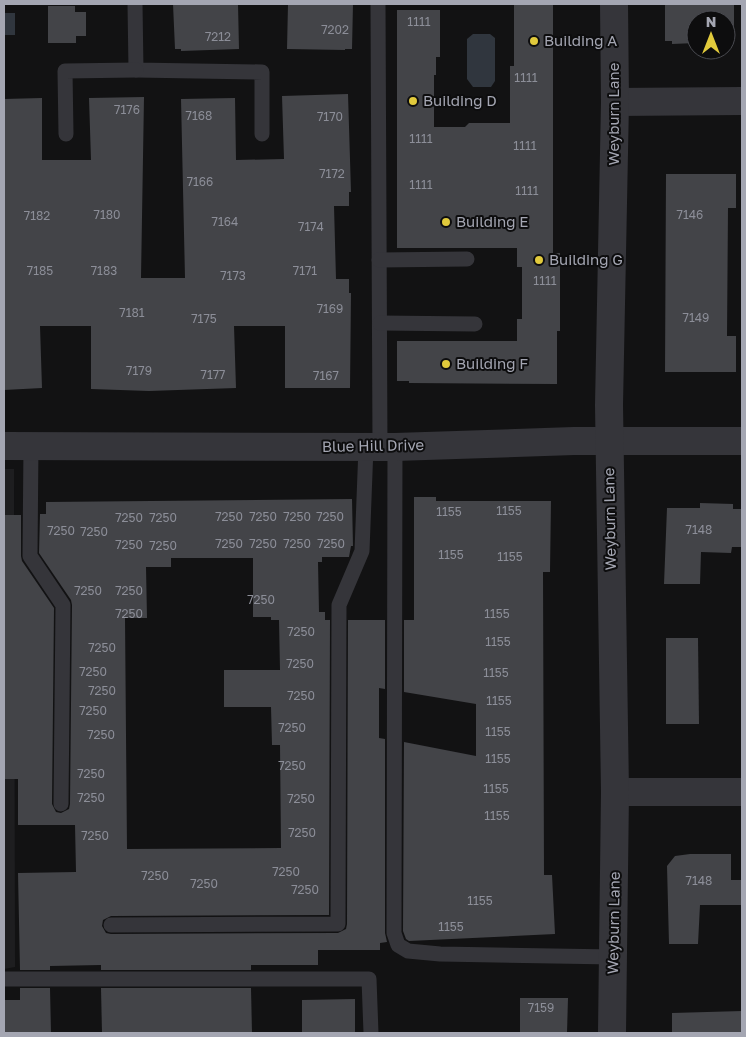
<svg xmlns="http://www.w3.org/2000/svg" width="746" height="1037" viewBox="0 0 746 1037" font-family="'Golos Text',sans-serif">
	<rect width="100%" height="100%" fill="#121213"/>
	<path fill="#1e1e20" d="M4,469H14L15,967L4,969Z"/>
	<g fill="#30363e">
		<rect x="4" y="13" width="11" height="22"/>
		<path d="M473,34H490L495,38V81L491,87H473L467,79V39Z"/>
	</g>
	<g fill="#434448" fill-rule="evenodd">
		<path d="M173,4H238L239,49L181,51V49H175Z"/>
		<path d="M288,4H353L352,49H345V50L287,49Z"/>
		<path d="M514,4H553V253H560V331H557V384L409,383V381H397V341H517V319H522V267H517V248H397V10H440V57H436V75H434V127H465L469,123H510V66H514Z"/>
		<path d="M665,4H734V39H726V20H696V43L672,44V41H665Z"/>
		<path d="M48,6H75V12H86V36H76V43H48Z"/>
		<path d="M348,94L351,192H349V206H334L336,279H349V293H351L350,388H285V326H234L236,388L149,391L91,389V326H40L42,388L4,390V99L42,98V160H91L89,98L144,97L141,278H185L181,99L235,98L236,160L284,159L282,96Z"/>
		<path d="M666,174H736V208H728L727,336H736V372H665Z"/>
		<path d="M414,497H436V501H551L550,572H543L544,875H552L555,934L409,941L406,939L403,931L404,742L476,756V704L404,692V620H414Z"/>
		<path d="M352,499L353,546H351L349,557H322V562H318L319,612H325V620H330L329,915L111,916L103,920L102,926L106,933L111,934L338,933L346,929L347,924L348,620H385V689L379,688V738L385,739V933L387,942L380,943V950H318V965H251V970H101V965L50,966V970H20L18,873L76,872L75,825H18V779H4V515H21V556L22,561L54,608L52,804L56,812L61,813L69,809L70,804L72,605L71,600L39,553L40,514H46V502ZM171,558H253V617H271V620H279L280,670H224V707H271L272,745H280L281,848L127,849L125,618H147L146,567H171Z"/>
		<path d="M700,503L733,504V509H742V547H732L731,553L701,552L700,584H664L667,508H700Z"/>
		<path d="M666,638H698L699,724H666Z"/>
		<path d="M690,854H731V880H742V905H700L698,944H669L667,866L675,856Z"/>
		<path d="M20,988H50L51,1033H4V1000H20Z"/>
		<path d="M101,988H251L252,1033H102Z"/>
		<path d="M520,998H568L567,1033H520Z"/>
		<path d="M355,999V1033H302V1000Z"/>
		<path d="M742,1011V1033H672V1013Z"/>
	</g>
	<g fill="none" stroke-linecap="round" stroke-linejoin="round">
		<g stroke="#35353a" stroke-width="15">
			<path d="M135,4L136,70L262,72V134"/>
			<path d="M378,4L380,447"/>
			<path d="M66,134L65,71L136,70"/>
			<path d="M379,260L467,259"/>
			<path d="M380,323L475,324"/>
			<path d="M31,445L30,556L63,605L61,804"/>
			<path d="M395,447L394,933L398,945L408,951L440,954L614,957"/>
			<path d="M111,925L338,924L339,605L362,551L366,447"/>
			<path d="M4,979H369L371,1033"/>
		</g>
		<g stroke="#35353a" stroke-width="28">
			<path d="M615,102L742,101"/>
			<path d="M4,446L395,447L574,441H742"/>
			<path d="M615,792H742"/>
			<path d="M612,1033L615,792L609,405L615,102L614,4"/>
		</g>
	</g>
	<g fill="#e1ca3c" stroke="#0d0d0e" stroke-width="2">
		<circle cx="534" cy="41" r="5"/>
		<circle cx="413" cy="101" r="5"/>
		<circle cx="446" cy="222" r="5"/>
		<circle cx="539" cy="260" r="5"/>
		<circle cx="446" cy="364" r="5"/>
	</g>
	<g text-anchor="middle" stroke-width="4" stroke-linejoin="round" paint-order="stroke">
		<g font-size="12" fill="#8c8e98">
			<text x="419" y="26">1111</text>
			<text x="335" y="34">7202</text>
			<text x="218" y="41">7212</text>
			<text x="526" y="82">1111</text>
			<text x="127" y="114">7176</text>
			<text x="199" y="120">7168</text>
			<text x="330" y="121">7170</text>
			<text x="421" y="143">1111</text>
			<text x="525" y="150">1111</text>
			<text x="332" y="178">7172</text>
			<text x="200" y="186">7166</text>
			<text x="421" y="189">1111</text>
			<text x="527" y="195">1111</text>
			<text x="107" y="219">7180</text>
			<text x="690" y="219">7146</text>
			<text x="37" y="220">7182</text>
			<text x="225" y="226">7164</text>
			<text x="311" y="231">7174</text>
			<text x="40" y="275">7185</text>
			<text x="104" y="275">7183</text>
			<text x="305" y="275">7171</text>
			<text x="233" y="280">7173</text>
			<text x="545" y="285">1111</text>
			<text x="330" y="313">7169</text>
			<text x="132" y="317">7181</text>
			<text x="696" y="322">7149</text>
			<text x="204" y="323">7175</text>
			<text x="139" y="375">7179</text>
			<text x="213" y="379">7177</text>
			<text x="326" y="380">7167</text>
			<text x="509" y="515">1155</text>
			<text x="449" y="516">1155</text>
			<text x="229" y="521">7250</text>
			<text x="263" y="521">7250</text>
			<text x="297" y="521">7250</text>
			<text x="330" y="521">7250</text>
			<text x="129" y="522">7250</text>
			<text x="163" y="522">7250</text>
			<text x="699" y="534">7148</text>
			<text x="61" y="535">7250</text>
			<text x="94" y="536">7250</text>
			<text x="229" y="548">7250</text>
			<text x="263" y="548">7250</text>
			<text x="297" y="548">7250</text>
			<text x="331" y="548">7250</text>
			<text x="129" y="549">7250</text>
			<text x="163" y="550">7250</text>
			<text x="451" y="559">1155</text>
			<text x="510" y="561">1155</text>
			<text x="88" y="595">7250</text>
			<text x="129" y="595">7250</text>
			<text x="261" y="604">7250</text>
			<text x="129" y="618">7250</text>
			<text x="497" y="618">1155</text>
			<text x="301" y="636">7250</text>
			<text x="498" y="646">1155</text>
			<text x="102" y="652">7250</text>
			<text x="300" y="668">7250</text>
			<text x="93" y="676">7250</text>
			<text x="496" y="677">1155</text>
			<text x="102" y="695">7250</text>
			<text x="301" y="700">7250</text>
			<text x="499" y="705">1155</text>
			<text x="93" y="715">7250</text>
			<text x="292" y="732">7250</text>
			<text x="498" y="736">1155</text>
			<text x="101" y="739">7250</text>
			<text x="498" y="763">1155</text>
			<text x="292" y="770">7250</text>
			<text x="91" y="778">7250</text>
			<text x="496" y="793">1155</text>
			<text x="91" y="802">7250</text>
			<text x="301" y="803">7250</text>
			<text x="497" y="820">1155</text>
			<text x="302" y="837">7250</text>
			<text x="95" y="840">7250</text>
			<text x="286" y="876">7250</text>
			<text x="155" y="880">7250</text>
			<text x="699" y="885">7148</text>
			<text x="204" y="888">7250</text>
			<text x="305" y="894">7250</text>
			<text x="480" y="905">1155</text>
			<text x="451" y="931">1155</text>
			<text x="541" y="1012">7159</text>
		</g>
		<g font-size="15" fill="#a4a6b2" stroke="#0d0d0e" text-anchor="start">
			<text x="544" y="46">Building A</text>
			<text x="423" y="106">Building D</text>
			<text x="456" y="227">Building E</text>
			<text x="549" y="265">Building G</text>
			<text x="456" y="369">Building F</text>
		</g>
		<g font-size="15" fill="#a4a6b2" stroke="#0d0d0e">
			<text transform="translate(614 114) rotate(-90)" y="5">Weyburn Lane</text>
			<text transform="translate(373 446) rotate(-1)" y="5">Blue Hill Drive</text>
			<text transform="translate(610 519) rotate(-91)" y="5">Weyburn Lane</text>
			<text transform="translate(614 923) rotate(-89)" y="5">Weyburn Lane</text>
		</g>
	</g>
	<rect width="746" height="1037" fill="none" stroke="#a4a6b2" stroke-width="10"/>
	<g transform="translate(711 35)"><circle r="24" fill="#0d0d0e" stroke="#494a50"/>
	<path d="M0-4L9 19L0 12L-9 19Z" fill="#e1ca3c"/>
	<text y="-8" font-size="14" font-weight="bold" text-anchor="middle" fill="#a4a6b2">N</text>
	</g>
</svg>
